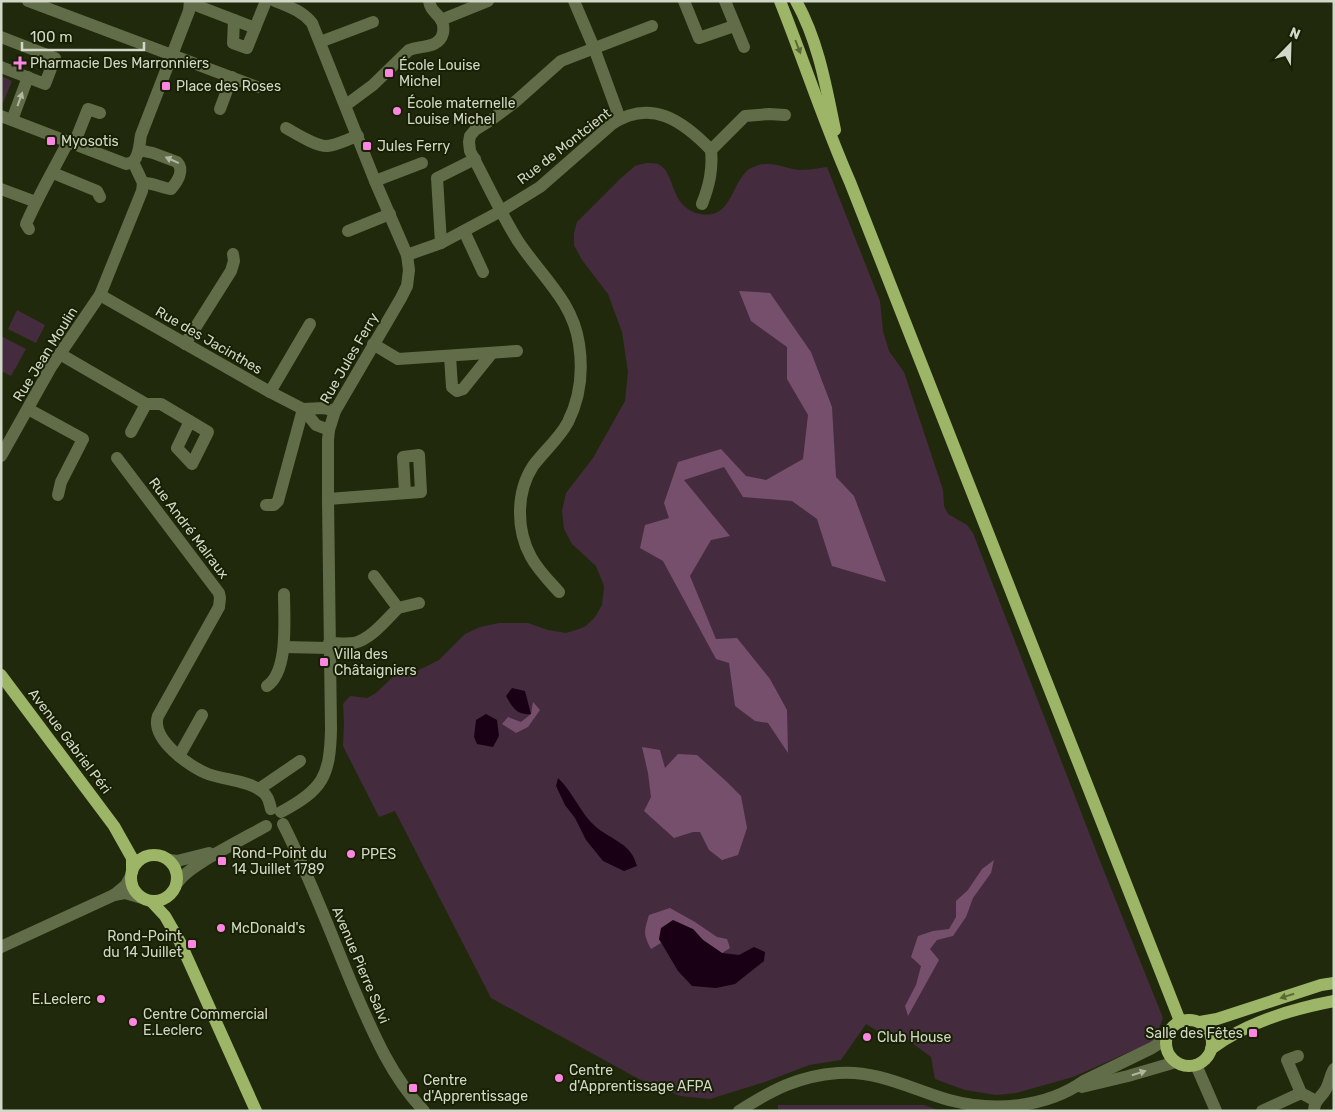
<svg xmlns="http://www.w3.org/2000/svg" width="1335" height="1112" viewBox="0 0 1335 1112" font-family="Rubik,sans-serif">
	<rect width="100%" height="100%" fill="#21290d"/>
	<g fill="#452b3e">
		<path d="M1,76L12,81L3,103H1Z"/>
		<path d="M646,163C650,163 655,163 658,164C677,173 668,207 700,214C732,220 731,183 749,169C752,167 756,166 759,165C774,161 786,169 800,170C809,170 818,168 827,167L880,301L883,331L889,351L904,372L943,490L944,506L948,514L967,525L973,533L1100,861L1163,1018L1154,1041L1073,1077L1016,1093L996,1095L965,1090L935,1079L931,1057L908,1040L887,1030L879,1032L866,1024L841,1060L809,1065L765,1082L710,1099L680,1096L639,1079L491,998L395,811L379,817L343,746L344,722L343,704L350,696L367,698L376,693L395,675L415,672L439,660L465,634L480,627L499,623H528L548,630L566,633L579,629L586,626L595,617L602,605L604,586L596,566L572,544L564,529L562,511L566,493L593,458L625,401L628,372L622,332L608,294L582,260L574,245V233L577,222L620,179L635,166Z"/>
		<path d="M17,310L45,325L36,343L8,329Z"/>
		<path d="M1,336L26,349L11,376L1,371Z"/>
		<path d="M778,1105H924L941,1111H778Z"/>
	</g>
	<g fill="#764f6c">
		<path d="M739,291L770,293L811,352L832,407L836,477L854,496L886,582L832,566L817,519L792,501L743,497L724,467L684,480L730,536L711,540L690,576L716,639L737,638L770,679L787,710L788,753L768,723L755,721L735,706L729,663L716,659L663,561L640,548L645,525L669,518L664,503L678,462L721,449L746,476L766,480L803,459L808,415L787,379V347L751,321Z"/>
		<path d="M533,702L540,710L528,727L516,733L502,724L508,717L521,722L531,714Z"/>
		<path d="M642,747L660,750L665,768L678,754L697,755L727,782L741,796L747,828L738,855L722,860L709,850L700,832H693L674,838L644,811L651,797L648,773Z"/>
		<path d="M994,860L991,873L973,898L966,917L953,936L937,940L930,949L939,960L908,1016L905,1006L916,985L921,966L911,957L918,936L933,931L949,929L956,917V901L968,890L982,869Z"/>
		<path d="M670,908L695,922L717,937L727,939L730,948L722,953L703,940L693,929L659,939L661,943L651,949C643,933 644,932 649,915Z"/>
	</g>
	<g fill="#1a0015">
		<path d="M512,688L525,691L531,714C517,716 512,707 506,696Z"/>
		<path d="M486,714L497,720L499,736L493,747L477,744L474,737L476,720Z"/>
		<path d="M558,778C573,792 580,813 596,827C613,841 631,843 637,866L624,871L603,861L586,840L575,818L565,805L556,786Z"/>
		<path d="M673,920L693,929L703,940L722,953L739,955L754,947L765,952L764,961L735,984L716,988L692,986L678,971L659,939L661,928Z"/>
	</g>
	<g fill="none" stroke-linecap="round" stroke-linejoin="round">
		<g stroke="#616d48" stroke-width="12">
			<path d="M28,1L257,87"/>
			<path d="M275,1C290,7 302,11 312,23L375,181L407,255L409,270L407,286L401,298L335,411L329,430L328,440V499L331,729C330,776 323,790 281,812"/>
			<path d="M574,1L594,48L620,119"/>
			<path d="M684,1L699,38L734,26"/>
			<path d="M725,1L744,47"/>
			<path d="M190,3L255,28L266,1"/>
			<path d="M234,20L233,43L247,48L255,28"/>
			<path d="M441,20L488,1"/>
			<path d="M1,37L55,58L45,84L1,67"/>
			<path d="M320,42L373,22"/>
			<path d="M346,105L373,85L409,50C421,45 439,49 443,33C444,27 443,22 440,18C435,12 430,9 429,1"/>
			<path d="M220,109L232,77"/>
			<path d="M1,116L126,164L133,162"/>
			<path d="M12,120L28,77"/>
			<path d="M286,128C297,134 315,146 327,146C337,145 348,139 358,136"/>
			<path d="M74,144L88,109L100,113"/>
			<path d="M139,150L153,153L177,162C185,170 177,182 171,189C161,188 152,182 143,183"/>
			<path d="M711,150L745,116L769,114L785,115"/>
			<path d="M133,162C140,154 139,145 141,135L189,11L190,1"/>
			<path d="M53,173L97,191L100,197"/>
			<path d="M375,181L422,163"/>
			<path d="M1,189L36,202"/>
			<path d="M29,229L26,224C38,196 54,169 68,142"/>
			<path d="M348,231L390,214"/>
			<path d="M464,231L483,272"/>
			<path d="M441,243L437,178L475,159"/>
			<path d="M407,255L441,243L501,211L540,187L612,124C651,98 683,121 711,150C713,170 709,186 702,204"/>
			<path d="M100,295L270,392L303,409L316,425L329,430"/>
			<path d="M185,344L231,271L234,261L233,254"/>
			<path d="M373,344L398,359L517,351"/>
			<path d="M60,354L146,404H161L208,432L192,464L177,448L190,421"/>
			<path d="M450,356L452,387L457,391L463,389L492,353"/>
			<path d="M270,392L310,324"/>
			<path d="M28,409L83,439L61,482L58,495"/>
			<path d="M303,409L324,408L335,411"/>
			<path d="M131,432L146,404"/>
			<path d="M1,456L51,367L100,295L142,191L143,183L133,162"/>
			<path d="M117,458L219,593L220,598L219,607L158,716C150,739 190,767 208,774C224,780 246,780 260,790C268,795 269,801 271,809"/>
			<path d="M328,499L421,492L419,455L403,457L405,493"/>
			<path d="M266,505H274L278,501L303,409"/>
			<path d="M374,576L398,608L419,603"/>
			<path d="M559,592C549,581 538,570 531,557C516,530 516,492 533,466C544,451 559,439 568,422C580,398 583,370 579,344C573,301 541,276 518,241C500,212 486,181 470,151L469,142L470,136L475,130L491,120L515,102L561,61L652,26"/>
			<path d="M329,643C337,643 346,644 354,643C371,639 386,620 398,608"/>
			<path d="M284,647L329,648"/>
			<path d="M267,686C289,671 284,618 284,594"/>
			<path d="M179,756L202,715"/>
			<path d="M259,789L300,761"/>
			<path d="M283,824C309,875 329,929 351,982C371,1028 389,1074 424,1111"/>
			<path d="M169,860L177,861L209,853"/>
			<path d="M178,882C185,872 195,867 205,860C225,848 246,837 266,826"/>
			<path d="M114,895L125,893L142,898"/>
			<path d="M1,947L114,895L126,885L131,876"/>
			<path d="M1298,1056L1287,1060L1301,1093L1316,1101"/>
			<path d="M1196,1065L1216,1111"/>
			<path d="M1082,1087L1128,1076L1176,1062"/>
			<path d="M739,1111C772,1090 798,1076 838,1073C878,1070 911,1089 949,1100C993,1112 1046,1108 1084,1081L1152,1048L1166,1039"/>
			<path d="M1262,1111L1301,1093"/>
			<path d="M1314,1111C1314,1100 1322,1097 1326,1089C1330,1082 1330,1075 1334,1069"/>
		</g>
		<g stroke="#9db566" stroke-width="12">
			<path d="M780,1C804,61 824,123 850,182L1180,1021"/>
			<path d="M796,1C818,40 826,86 835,130"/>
			<path d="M1,675L114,826L132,858V872"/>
			<circle cx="154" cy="878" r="23"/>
			<path d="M151,901L165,916L180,942L256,1111"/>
			<circle cx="1189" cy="1043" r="23"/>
			<path d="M1200,1022L1217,1019L1321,985L1334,983"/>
			<path d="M1211,1049C1245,1023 1292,1009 1334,1001"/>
		</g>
	</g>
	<defs><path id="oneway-solid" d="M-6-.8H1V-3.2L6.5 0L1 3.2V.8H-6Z" transform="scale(1.25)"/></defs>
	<g fill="#5a6a35">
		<use href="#oneway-solid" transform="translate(798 47) rotate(69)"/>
		<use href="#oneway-solid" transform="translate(1287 996) rotate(162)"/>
	</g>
	<g fill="#b0b8a1">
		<use href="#oneway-solid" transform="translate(20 99) rotate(-70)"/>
		<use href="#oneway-solid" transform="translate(172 160) rotate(-156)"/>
		<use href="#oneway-solid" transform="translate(1139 1073) rotate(-18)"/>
	</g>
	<g fill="#fd86e2" stroke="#182004" stroke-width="2">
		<path d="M17.5 55.5h5v5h5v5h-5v5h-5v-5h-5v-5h5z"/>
		<rect x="384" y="68" width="10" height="10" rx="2.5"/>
		<rect x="161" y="81" width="10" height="10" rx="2.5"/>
		<circle cx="397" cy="111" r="5"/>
		<rect x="46" y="136" width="10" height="10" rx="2.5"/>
		<rect x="362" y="141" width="10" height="10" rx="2.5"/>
		<rect x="319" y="657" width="10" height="10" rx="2.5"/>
		<circle cx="351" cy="854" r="5"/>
		<rect x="217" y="856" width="10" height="10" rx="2.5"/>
		<circle cx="221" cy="928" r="5"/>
		<rect x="187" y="939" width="10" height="10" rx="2.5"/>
		<circle cx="101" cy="999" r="5"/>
		<circle cx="133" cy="1022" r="5"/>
		<rect x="1248" y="1028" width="10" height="10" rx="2.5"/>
		<circle cx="867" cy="1037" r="5"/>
		<circle cx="559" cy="1078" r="5"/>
		<rect x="408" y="1083" width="10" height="10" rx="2.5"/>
	</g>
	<g text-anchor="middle" stroke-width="4" stroke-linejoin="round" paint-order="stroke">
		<g font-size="14" fill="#d2d8c7" stroke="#182004" text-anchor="start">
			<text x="30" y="68">Pharmacie Des Marronniers</text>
			<text x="399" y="70">École Louise<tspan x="399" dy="16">Michel</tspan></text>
			<text x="176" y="91">Place des Roses</text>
			<text x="407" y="108">École maternelle<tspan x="407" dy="16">Louise Michel</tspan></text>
			<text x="61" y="146">Myosotis</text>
			<text x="377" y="151">Jules Ferry</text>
			<text x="334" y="659">Villa des<tspan x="334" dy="16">Châtaigniers</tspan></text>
			<text x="232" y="858">Rond-Point du<tspan x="232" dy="16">14 Juillet 1789</tspan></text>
			<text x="361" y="859">PPES</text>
			<text x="231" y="933">McDonald's</text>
			<text x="182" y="941" text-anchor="end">Rond-Point<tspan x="182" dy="16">du 14 Juillet</tspan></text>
			<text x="91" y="1004" text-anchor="end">E.Leclerc</text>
			<text x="143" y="1019">Centre Commercial<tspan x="143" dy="16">E.Leclerc</tspan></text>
			<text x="1243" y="1038" text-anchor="end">Salle des Fêtes</text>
			<text x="877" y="1042">Club House</text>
			<text x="569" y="1075">Centre<tspan x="569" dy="16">d'Apprentissage AFPA</tspan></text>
			<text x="423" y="1085">Centre<tspan x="423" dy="16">d'Apprentissage</tspan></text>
		</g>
		<g font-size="14" fill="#d2d8c7" stroke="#182004">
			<text transform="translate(564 146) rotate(-38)" y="5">Rue de Montcient</text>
			<text transform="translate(209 340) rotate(30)" y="5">Rue des Jacinthes</text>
			<text transform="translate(45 354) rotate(-58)" y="5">Rue Jean Moulin</text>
			<text transform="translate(349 358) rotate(-60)" y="5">Rue Jules Ferry</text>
			<text transform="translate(189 528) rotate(53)" y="5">Rue André Malraux</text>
			<text transform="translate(70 741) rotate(53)" y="5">Avenue Gabriel Péri</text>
			<text transform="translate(361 965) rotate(67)" y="5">Avenue Pierre Salvi</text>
		</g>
	</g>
	<rect width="1335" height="1112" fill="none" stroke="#d2d8c7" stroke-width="5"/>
	<g transform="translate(1290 45) rotate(23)" stroke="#182004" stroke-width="4" paint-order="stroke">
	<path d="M0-4L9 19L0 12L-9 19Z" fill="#d2d8c7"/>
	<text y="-8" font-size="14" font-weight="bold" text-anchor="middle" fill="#d2d8c7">N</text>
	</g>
	<path d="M22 42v8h122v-8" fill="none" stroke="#d2d8c7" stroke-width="2.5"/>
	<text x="30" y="42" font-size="15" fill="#d2d8c7" stroke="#182004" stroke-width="4" paint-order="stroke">100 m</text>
</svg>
